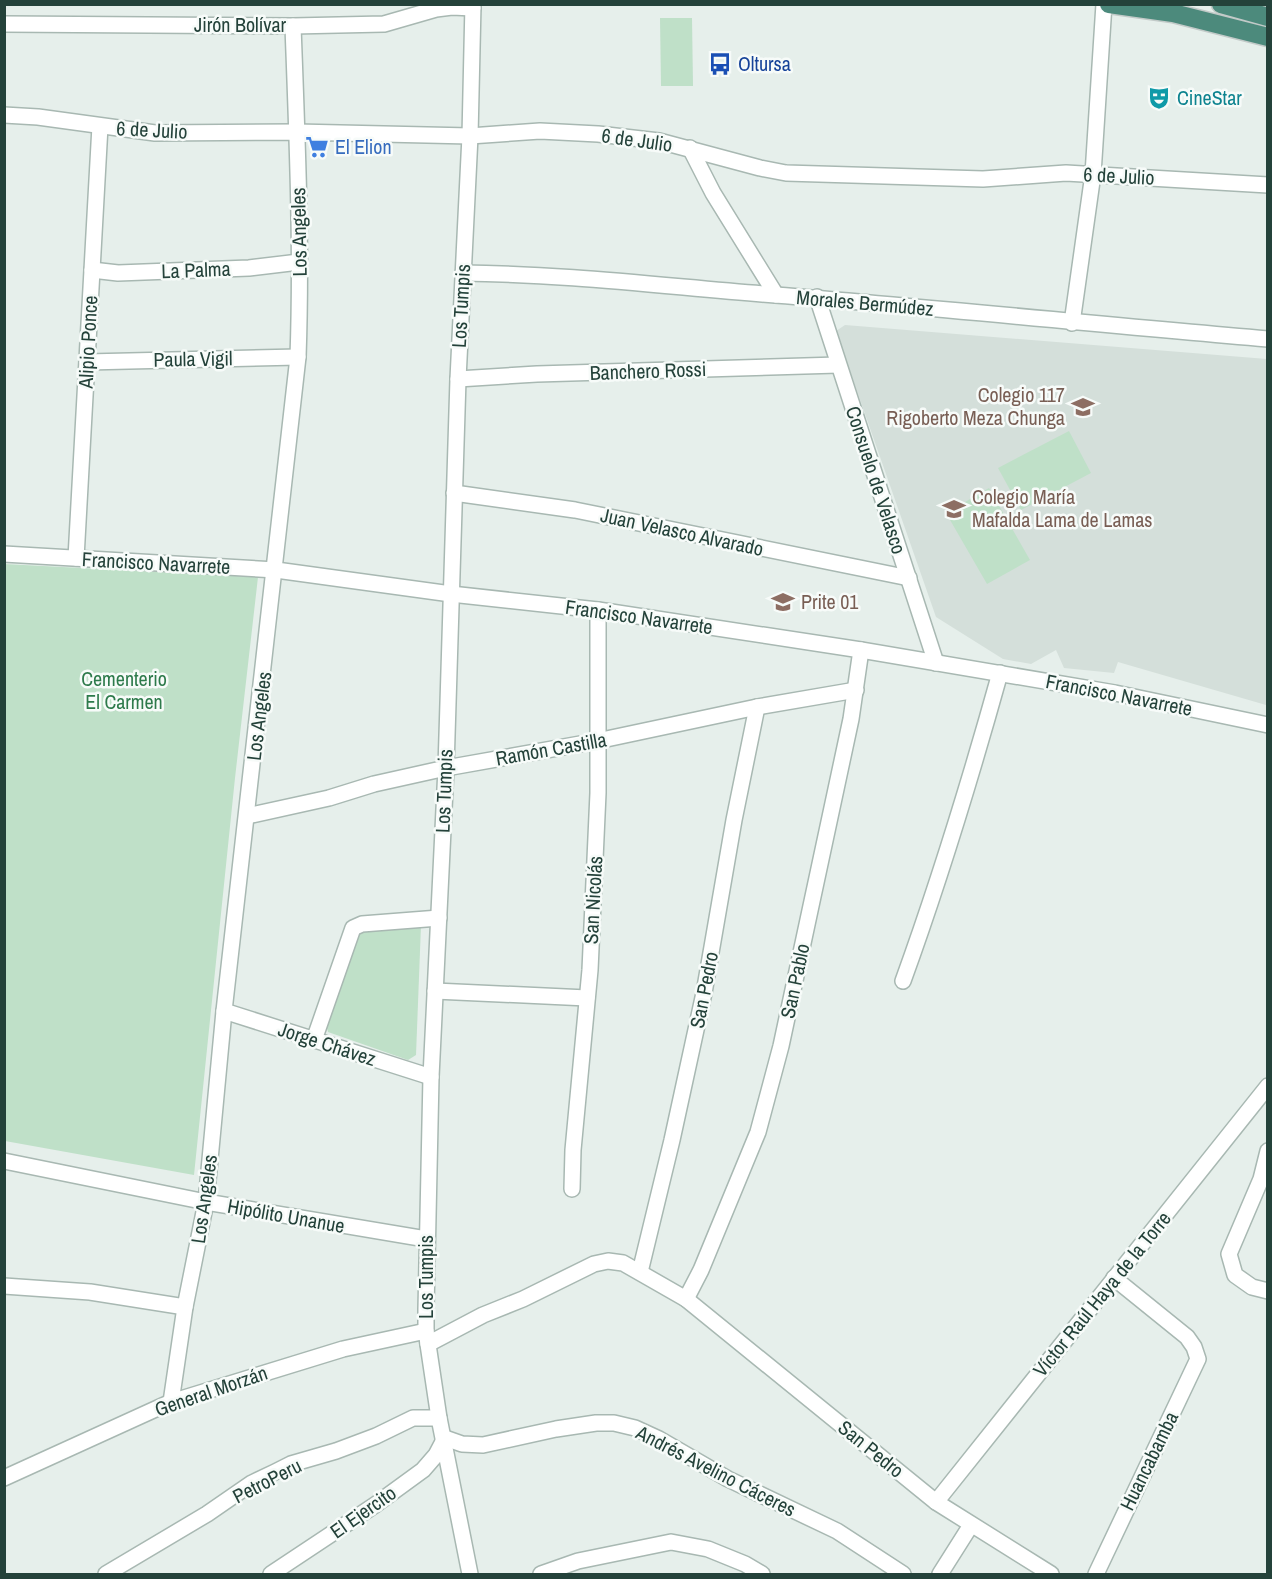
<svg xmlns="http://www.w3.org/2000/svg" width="1272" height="1579" viewBox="0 0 1272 1579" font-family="'Archivo Narrow',sans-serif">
	<rect width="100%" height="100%" fill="#e6efeb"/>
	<path fill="#d4dfda" d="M845,325L1267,359L1266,705L1118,662L1114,673L1064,668L1056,650L1031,664L1003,659L936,617L836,331Z"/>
	<g fill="#bfe0c8">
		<path d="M660,18H692L693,86H661Z"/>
		<path d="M1069,431L1091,473L1021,510L998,468Z"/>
		<path d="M989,488L1030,560L987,584L946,513Z"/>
		<path d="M4,564L258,577L235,778L194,1175L5,1141Z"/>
		<path d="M421,925L416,1055L408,1060L328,1032L326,1024L360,931Z"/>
	</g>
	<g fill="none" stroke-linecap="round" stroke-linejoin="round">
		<g stroke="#a8b8b2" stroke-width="18">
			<g id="minor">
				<path d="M4,24L293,26L384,24L436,9L452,7L473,8"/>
				<path d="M4,115L38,117L155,133L297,132L470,136L540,131L598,134L659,141L760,168L786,173L983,179L1066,173L1268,185"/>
				<path d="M690,148L713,193L776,295"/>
				<path d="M92,270L118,273L249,268L299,262"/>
				<path d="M463,273C567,274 671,287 775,295C939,308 1103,325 1268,339"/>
				<path d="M817,297L936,663"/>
				<path d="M1072,323L1093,174L1104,4"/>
				<path d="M87,362L298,357"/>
				<path d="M458,379L537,374L838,365"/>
				<path d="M454,493L575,510L909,578"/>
				<path d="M4,554L276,570L451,594L598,610L861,650L1115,693L1268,725"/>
				<path d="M76,558L100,126"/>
				<path d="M247,816L329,798L374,784L446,768L597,741L757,707L856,690"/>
				<path d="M903,981C940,879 971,777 1000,673"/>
				<path d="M435,991L587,998"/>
				<path d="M224,1011L431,1077"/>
				<path d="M314,1040L353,928L362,924L439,918"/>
				<path d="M1268,1151L1261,1179L1229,1254L1235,1275L1252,1287L1268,1291"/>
				<path d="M4,1161L206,1202L426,1239"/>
				<path d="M572,1189L573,1150L590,970L598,793V610"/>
				<path d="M640,1272L672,1140L704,993L734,820L757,707"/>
				<path d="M4,1286L90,1292L185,1307"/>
				<path d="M686,1299L701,1270L758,1132L781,1046L851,719L861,650"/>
				<path d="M428,1344L483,1315L523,1299L594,1264L608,1261L623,1263L686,1299L936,1502L1051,1574"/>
				<path d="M171,1402L185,1307L206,1202L224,1011L298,357C302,247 297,136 293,26"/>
				<path d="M4,1478L171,1402L343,1349L426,1331"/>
				<path d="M936,1502L1268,1086"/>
				<path d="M106,1574L207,1514L252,1483L275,1472L291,1464L336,1451L376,1436L413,1418H439"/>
				<path d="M271,1574L375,1505L423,1470L436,1455L445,1438L462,1444L483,1445L556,1429L596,1423H614L635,1428L659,1439L728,1479L837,1531L903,1574"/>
				<path d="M470,1574L439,1418L426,1331V1309L431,1077L446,768L458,379L470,136L473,4"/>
				<path d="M541,1574L578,1561L671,1542L708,1549L745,1564L762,1574"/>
				<path d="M940,1574L971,1525"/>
				<path d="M1096,1574L1198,1359L1194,1347L1187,1337L1114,1278"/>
			</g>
		</g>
		<g stroke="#c2cac8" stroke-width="21">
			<g id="trunk">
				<path d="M1109,4L1173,13L1268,37"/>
				<path d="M1221,4L1268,17"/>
			</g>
		</g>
		<use href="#minor" stroke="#fff" stroke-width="15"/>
		<use href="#trunk" stroke="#4c8a7c" stroke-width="18"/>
	</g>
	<defs>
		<g id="bus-bare" transform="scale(1.8)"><path d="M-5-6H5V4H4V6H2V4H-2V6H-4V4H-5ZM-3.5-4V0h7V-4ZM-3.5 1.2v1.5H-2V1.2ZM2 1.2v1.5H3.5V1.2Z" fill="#1a4fb4" stroke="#f7fbf9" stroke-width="2.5" paint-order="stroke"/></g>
		<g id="theatre-bare" transform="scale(1.8)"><path d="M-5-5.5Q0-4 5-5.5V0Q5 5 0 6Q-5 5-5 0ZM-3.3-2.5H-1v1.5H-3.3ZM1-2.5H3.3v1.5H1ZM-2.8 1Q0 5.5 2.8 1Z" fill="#0f9aa8" stroke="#f7fbf9" stroke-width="2.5" paint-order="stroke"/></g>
		<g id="supermarket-bare" transform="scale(1.8)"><path d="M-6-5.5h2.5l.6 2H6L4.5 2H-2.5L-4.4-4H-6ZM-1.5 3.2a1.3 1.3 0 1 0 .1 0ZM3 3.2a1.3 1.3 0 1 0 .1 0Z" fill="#3f7fe0" stroke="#f7fbf9" stroke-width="2.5" paint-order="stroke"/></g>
		<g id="school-bare" transform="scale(1.8)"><path d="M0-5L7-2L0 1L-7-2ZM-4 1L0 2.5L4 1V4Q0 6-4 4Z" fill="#8d6e63" stroke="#f7fbf9" stroke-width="2.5" paint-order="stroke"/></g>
	</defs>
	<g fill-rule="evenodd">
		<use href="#bus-bare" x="720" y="64"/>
		<use href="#theatre-bare" x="1159" y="98"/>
		<use href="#supermarket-bare" x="317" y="147"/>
		<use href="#school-bare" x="1083" y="407"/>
		<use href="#school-bare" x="954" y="509"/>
		<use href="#school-bare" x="783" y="602"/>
	</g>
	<g text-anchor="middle" stroke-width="5" stroke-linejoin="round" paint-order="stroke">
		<g font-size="20" fill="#24423a" stroke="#f7fbf9">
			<text x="240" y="32">Jirón Bolívar</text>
			<text transform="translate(152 130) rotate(3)" y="7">6 de Julio</text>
			<text transform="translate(637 140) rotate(8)" y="7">6 de Julio</text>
			<text transform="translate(1119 176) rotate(3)" y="7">6 de Julio</text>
			<text transform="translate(299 232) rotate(-91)" y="7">Los Angeles</text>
			<text transform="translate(196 270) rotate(-2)" y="7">La Palma</text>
			<text transform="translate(865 303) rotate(5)" y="7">Morales Bermúdez</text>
			<text transform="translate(461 306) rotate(-87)" y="7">Los Tumpis</text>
			<text transform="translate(88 342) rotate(-87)" y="7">Alipio Ponce</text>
			<text transform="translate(193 359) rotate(-1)" y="7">Paula Vigil</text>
			<text transform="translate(648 371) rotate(-2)" y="7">Banchero Rossi</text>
			<text transform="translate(876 480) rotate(72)" y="7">Consuelo de Velasco</text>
			<text transform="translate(682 532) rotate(12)" y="7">Juan Velasco Alvarado</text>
			<text transform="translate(156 563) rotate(3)" y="7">Francisco Navarrete</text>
			<text transform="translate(639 617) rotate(8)" y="7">Francisco Navarrete</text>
			<text transform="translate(1119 695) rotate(11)" y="7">Francisco Navarrete</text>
			<text transform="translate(259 716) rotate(-83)" y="7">Los Angeles</text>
			<text transform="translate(551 749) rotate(-10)" y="7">Ramón Castilla</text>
			<text transform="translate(444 791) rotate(-88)" y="7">Los Tumpis</text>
			<text transform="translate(593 900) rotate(-87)" y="7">San Nicolás</text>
			<text transform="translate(795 981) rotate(-78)" y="7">San Pablo</text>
			<text transform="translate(704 990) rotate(-79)" y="7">San Pedro</text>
			<text transform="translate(327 1044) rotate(18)" y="7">Jorge Chávez</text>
			<text transform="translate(204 1199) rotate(-82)" y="7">Los Angeles</text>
			<text transform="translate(286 1216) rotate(10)" y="7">Hipólito Unanue</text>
			<text transform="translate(426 1277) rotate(-90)" y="7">Los Tumpis</text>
			<text transform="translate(1102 1294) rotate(-51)" y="7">Víctor Raúl Haya de la Torre</text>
			<text transform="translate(211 1391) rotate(-19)" y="7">General Morzán</text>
			<text transform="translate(871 1449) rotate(39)" y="7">San Pedro</text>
			<text transform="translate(1149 1461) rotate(-64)" y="7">Huancabamba</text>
			<text transform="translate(716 1471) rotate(27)" y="7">Andrés Avelino Cáceres</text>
			<text transform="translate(267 1481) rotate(-27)" y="7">PetroPeru</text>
			<text transform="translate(363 1512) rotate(-35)" y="7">El Ejercito</text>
		</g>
		<g font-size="20" fill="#164399" stroke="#f7fbf9" text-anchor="start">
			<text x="738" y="71">Oltursa</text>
		</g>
		<g font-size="20" fill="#0d838f" stroke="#f7fbf9" text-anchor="start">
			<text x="1177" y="105">CineStar</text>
		</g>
		<g font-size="20" fill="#366cbe" stroke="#f7fbf9" text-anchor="start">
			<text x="335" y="154">El Elion</text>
		</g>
		<g font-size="20" fill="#785e54" stroke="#f7fbf9" text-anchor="start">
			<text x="1065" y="402" text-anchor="end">Colegio 117<tspan x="1065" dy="23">Rigoberto Meza Chunga</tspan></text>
			<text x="972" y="504">Colegio María<tspan x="972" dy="23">Mafalda Lama de Lamas</tspan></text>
			<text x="801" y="609">Prite 01</text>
		</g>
		<g font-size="20" fill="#2d7a4b" stroke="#f7fbf9">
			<text x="124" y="686">Cementerio<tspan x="124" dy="23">El Carmen</tspan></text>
		</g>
	</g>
	<rect width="1272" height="1579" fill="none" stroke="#24423a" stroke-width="12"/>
</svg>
